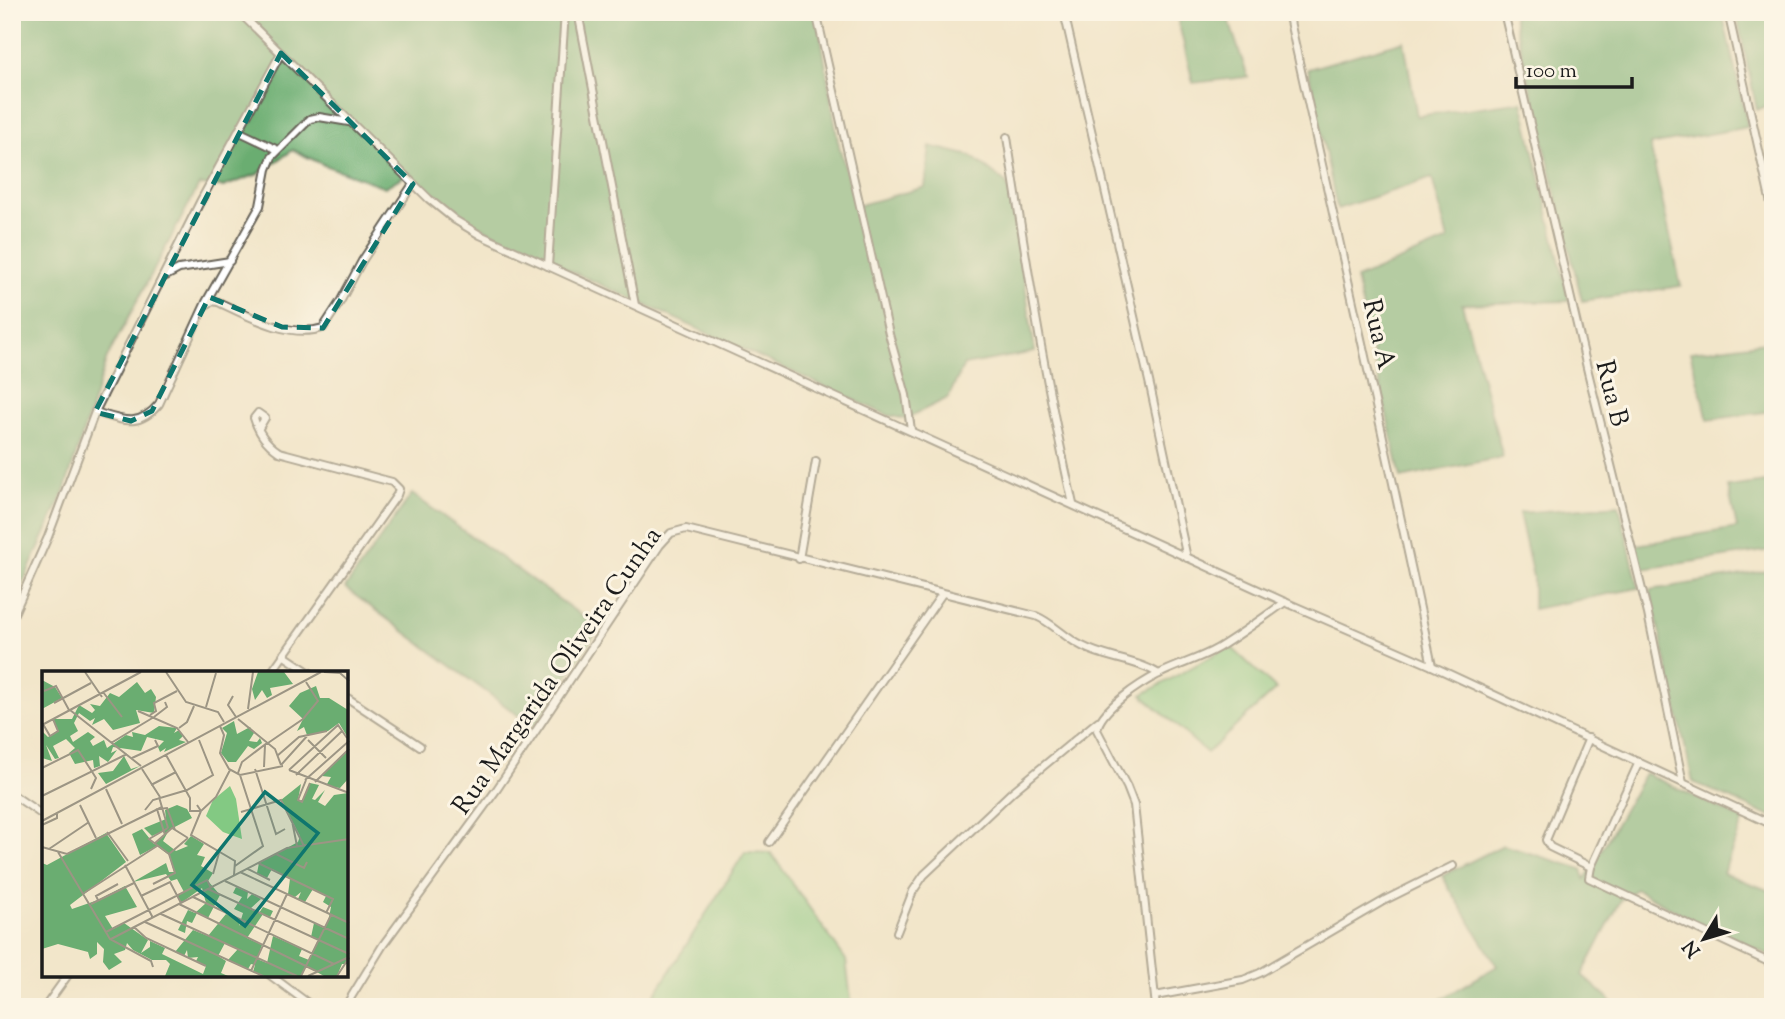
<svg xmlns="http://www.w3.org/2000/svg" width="1785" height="1019" viewBox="0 0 1785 1019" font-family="'Sorts Mill Goudy',serif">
	<rect width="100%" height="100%" fill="#fcf5e5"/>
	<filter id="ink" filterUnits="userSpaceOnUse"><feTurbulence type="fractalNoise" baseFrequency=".0143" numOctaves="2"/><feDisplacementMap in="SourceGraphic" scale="14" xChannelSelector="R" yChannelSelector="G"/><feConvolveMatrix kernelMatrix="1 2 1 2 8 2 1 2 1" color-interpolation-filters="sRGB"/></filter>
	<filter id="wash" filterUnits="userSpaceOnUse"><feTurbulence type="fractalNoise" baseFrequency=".00686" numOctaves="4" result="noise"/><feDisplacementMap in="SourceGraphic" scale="28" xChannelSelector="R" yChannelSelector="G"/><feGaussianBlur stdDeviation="1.57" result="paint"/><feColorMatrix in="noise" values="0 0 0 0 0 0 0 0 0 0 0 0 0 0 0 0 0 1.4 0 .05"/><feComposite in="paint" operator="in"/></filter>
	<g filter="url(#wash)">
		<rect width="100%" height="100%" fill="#f2e6ca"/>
		<g fill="#83c983" stroke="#507250" stroke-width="2">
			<path d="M1230,646L1276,689L1207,753L1142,695Z"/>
			<path d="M745,852L771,853L846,960L852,1007H647Z"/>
		</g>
		<g fill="#6aad71" stroke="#436446" stroke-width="2">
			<path d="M12,12H817L838,142L856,206L925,187L930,146L971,156L1007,184L1021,257L1035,352L964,365L948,398L905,419L887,415L538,256L461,217L409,173L385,187L324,165L293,150L258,174L223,187L199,185L107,358L64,492L12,607Z"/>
			<path d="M1176,12H1226L1248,77L1193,83Z"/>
			<path d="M1512,12H1722L1748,127L1650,145L1681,286L1582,301Z"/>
			<path d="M1736,12H1773V103L1757,110Z"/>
			<path d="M1404,41L1417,116L1522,101L1569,301L1462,304L1503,457L1401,478L1356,279L1448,240L1432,178L1337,209L1308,69Z"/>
			<path d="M1773,341V411L1708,420L1690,352Z"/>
			<path d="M1773,481V550L1643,569L1636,545L1737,528L1728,487Z"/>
			<path d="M412,494L599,628L534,727L345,588Z"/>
			<path d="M1619,505L1639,588L1533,609V577L1519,513Z"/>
			<path d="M1773,570V818L1693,782L1650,590Z"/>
			<path d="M1645,773L1744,820L1723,873L1773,892V957L1691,919L1636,889L1621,900L1582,975L1618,1007H1437L1435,1003L1497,966L1442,876L1503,845L1582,869L1585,879Z"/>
		</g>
	</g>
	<g filter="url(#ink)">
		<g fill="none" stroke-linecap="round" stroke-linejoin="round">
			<g stroke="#676359" stroke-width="10">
				<g id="street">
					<path d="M239,12L429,199L455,220L480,235L1285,602L1432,666L1773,825"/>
					<path d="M578,12L635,305"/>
					<path d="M816,12L889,334L906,395L911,430"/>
					<path d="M1064,12L1151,390L1187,558"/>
					<path d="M1288,12C1336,230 1387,447 1432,666"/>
					<path d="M1504,12L1588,372L1648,614L1683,783"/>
					<path d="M1728,12L1773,213"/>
					<path d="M238,131L278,150"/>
					<path d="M1007,137C1026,260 1045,382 1073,504"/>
					<path d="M548,266L565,12"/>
					<path d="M162,278L179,269L230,261"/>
					<path d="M206,305L213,301L218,302C248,316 289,339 323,328L340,302L362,261L413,184"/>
					<path d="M95,412C122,420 138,429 159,404L206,302L260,206L267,169L272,157L310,119L319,117L349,122"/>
					<path d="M259,428L265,418L258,413L254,418C258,432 267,444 279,452L392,482L399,489L397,495L271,673"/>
					<path d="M799,559L816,461"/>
					<path d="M12,618L48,537L95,412L200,202L281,53"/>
					<path d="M283,655L310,673"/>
					<path d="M346,697L420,746"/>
					<path d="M1589,738L1546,840L1550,847L1591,867"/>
					<path d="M1639,762L1591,867L1589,878L1773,964"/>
					<path d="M12,794L44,816"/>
					<path d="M769,842L942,594"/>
					<path d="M897,932L913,891L924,875L1012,792L1098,721"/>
					<path d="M270,975L313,1007"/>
					<path d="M1155,996L1243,980L1260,973L1385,900L1453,866"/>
					<path d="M45,1007L68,975"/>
					<path d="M345,1007L383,945L497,789L660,545L671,533L686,529L1036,616C1053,623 1065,638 1082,646C1106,659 1135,659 1159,674"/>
					<path d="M1156,1007L1134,805L1127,787L1097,730C1100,709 1141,683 1159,674C1179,664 1199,659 1218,648C1241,634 1263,618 1285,602"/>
				</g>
			</g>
			<use href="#street" stroke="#fff" stroke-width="6"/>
		</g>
	</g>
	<path d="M0 0H1785V1019H0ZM281,53L413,184L323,328L282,327L209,297L152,411L131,421L95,412Z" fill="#f2e6ca" fill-opacity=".55" fill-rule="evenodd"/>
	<path fill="none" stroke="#0f766e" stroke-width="5" stroke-dasharray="14 9" stroke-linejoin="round" d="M281,53L413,184L323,328L282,327L209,297L152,411L131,421L95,412Z"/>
	<g text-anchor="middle" stroke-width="6" stroke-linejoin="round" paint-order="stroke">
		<g font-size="26" fill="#1c1c1c" stroke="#fcf5e5">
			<text transform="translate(1380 334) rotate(77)" y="9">Rua A</text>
			<text transform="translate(1613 393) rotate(76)" y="9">Rua B</text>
			<text transform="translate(556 670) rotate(-55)" y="9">Rua Margarida Oliveira Cunha</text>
		</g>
	</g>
	<g transform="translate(42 671)">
		<rect width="306" height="306" fill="#f2e6ca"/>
		<path d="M188,115L194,128L200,168L181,161L164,145L171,129Z" fill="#83c983"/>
		<path d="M216,1H242L251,13L228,17L230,24L225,27L220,19L213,29L210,18ZM0,9L13,16L20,27L0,38ZM95,11L103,22L109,18L114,26L112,42L94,39L98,52L71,59L62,48L50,54L53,47L48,50L37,42L32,52L36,60L28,65L31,71L46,61L53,66L48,70L51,75L62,69L65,77L84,64L91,66L90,61L103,64L117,55L135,57L132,62L137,59L141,65L137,69L144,71L122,81L124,77L118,81L116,76L122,70L105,66L99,80L71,76L69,82L75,79L66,91L57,85L58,95L52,97L51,89L33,93L27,82L33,77L24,68L11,75L17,87L13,88L4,74L10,90L0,87V60L6,66L16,60L11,48H30L37,34L50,42L53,39L48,33L58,35L68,22L77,26ZM274,15L278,27H287L306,39V67L297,52L286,60L265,64L262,56L255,60L261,48L247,35L258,22ZM192,50L195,63L208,56L212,62L207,70L215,71L218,67L220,72L212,78L206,75L194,91H186L179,82L185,62L180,57ZM306,79V108L298,117L289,116L285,113L289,106L280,105ZM82,85L89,98L98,95L64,113L56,102L71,100ZM268,112L277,114L270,128L273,129L283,119L276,131L283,135L292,124L306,122V293H300L295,305H282L264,295L259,305H222L211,301L213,294L209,293L206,298L186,289L196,278L183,272L176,285L184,290L179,302L186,305H123L128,293L124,289H110L91,279L85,272L83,279L72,283L80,291L67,299L61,291L62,278L55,271V283L48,288L46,281L16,273L0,278V192L5,194L64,162L84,191L28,234L30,238L56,229L83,215L95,236L63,245L71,258L82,252L106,269L99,282L108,276V270L123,277L120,283L161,303L164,295L154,290L156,286L146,287L145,279L142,285L133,281L151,259L166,265L184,243L197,249V255L201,242L192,238L200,226L191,222L194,216L206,221L205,228L210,223L219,228L208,238L217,242L221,236L231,240L228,246L221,243L205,267L220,274L215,288L225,292L231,265L260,278L257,285L267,289L276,269L269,266L272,252L282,257L286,251L289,236L281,231L284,225L271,218L263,231L256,228L259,221L253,226L246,223L248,208L230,198L225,207L215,202L217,192L256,171L258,165L239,129L259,113L256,129L260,131ZM135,134L145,138L150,147L127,159L121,170L134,180L146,175L142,173L149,165L162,173L155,184L163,186L159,195L171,202L166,210L178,224L166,247L155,242L150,252L145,250L143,262L136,259L146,239L153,242L164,232L160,217L139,232L135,225L142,221L135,208L129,210L124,203L91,211L124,192L127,201H132L127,184L115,175L98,184L90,163L100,158L112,173L123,164L121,160L110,165L102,157L124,148L123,139Z" fill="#6aad71"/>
		<path fill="none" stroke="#9c9584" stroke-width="2" d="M43,1L60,26M124,1L144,31L176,41L182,51M282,1L298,2L307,10M2,20L14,15L27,39M61,21L80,46M191,25L186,34L194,46M12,32L49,12M164,36L174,2M206,38L211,1M28,39L99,95M96,40L135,57L146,71M108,44L114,40L112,32L135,20M112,46L125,36L123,31M196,48L233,78L239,94M1,53L8,65L16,60L11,48M0,54L99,1M178,55L182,64L178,82L187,98L198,104L241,95M137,57L145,51L152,35M266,69L284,87M69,72L112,46M226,72L261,48L276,30L264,11M124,84L148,127V140H159L149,164L193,190L192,204M235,85L257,66L285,60M90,87L116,75L113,69M239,94L266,64M222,96L223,74M0,97L36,79L49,99M100,98L118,126M213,98L234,163L243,158M49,99L54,107L49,118M247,99L296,54L305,67M247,99L307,122M196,102L200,91L225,72M254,104L300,60M263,109L307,70M264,109L256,129L260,131L268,112M273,111L307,78M109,114L134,101M64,118L80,153M0,125L85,83M117,126L126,157M38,134L54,167M155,134L159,140L174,126L188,99M103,139L111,129L145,119L171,104L157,69M199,141L239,129L262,175M0,150L279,1M250,150L255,175M0,154L15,147V142M65,161L86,190M123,164L115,138L125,137L133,159M112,173L130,157L146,167M0,176L25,183L120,136M7,178L47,151M16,181L68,268L109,290L111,296M127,183L146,167M234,183L262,197L265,191M216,192L291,228L284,242M83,194L111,247M193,195L221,175L198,104M206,198L228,209M198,201L307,252M171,203L177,182M183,210L307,268M111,213L133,202L127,183L107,168L126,157M166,218L307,283M42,222L115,175M99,225L128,211L139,232M151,226L292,293M56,229L54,225L76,213M49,233L92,212M137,233L276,301M119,243L255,305M103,251L221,305M92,256L104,267L164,295M64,261L165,209L169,217M69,268L245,177L307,168M209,300L245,223M259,305L289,244M266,305L307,286M295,305L307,287"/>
		<path fill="#0f766e" fill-opacity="0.15" stroke="#0f766e" stroke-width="3.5" d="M223,121L276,162L203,255L150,214Z"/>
		<rect width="306" height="306" fill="none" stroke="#1c1c1c" stroke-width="3.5"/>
	</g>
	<rect width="1785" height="1019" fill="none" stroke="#fcf5e5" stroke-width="42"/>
	<g transform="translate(1704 939) rotate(232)" stroke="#fcf5e5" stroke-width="5" paint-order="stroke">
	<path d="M0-5L12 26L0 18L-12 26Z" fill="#1c1c1c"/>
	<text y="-10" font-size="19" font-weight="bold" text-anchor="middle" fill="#1c1c1c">N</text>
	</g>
	<path d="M1516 77v10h116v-10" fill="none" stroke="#1c1c1c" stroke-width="3.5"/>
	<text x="1526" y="77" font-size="21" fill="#1c1c1c" stroke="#fcf5e5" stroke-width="5" paint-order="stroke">100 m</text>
</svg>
